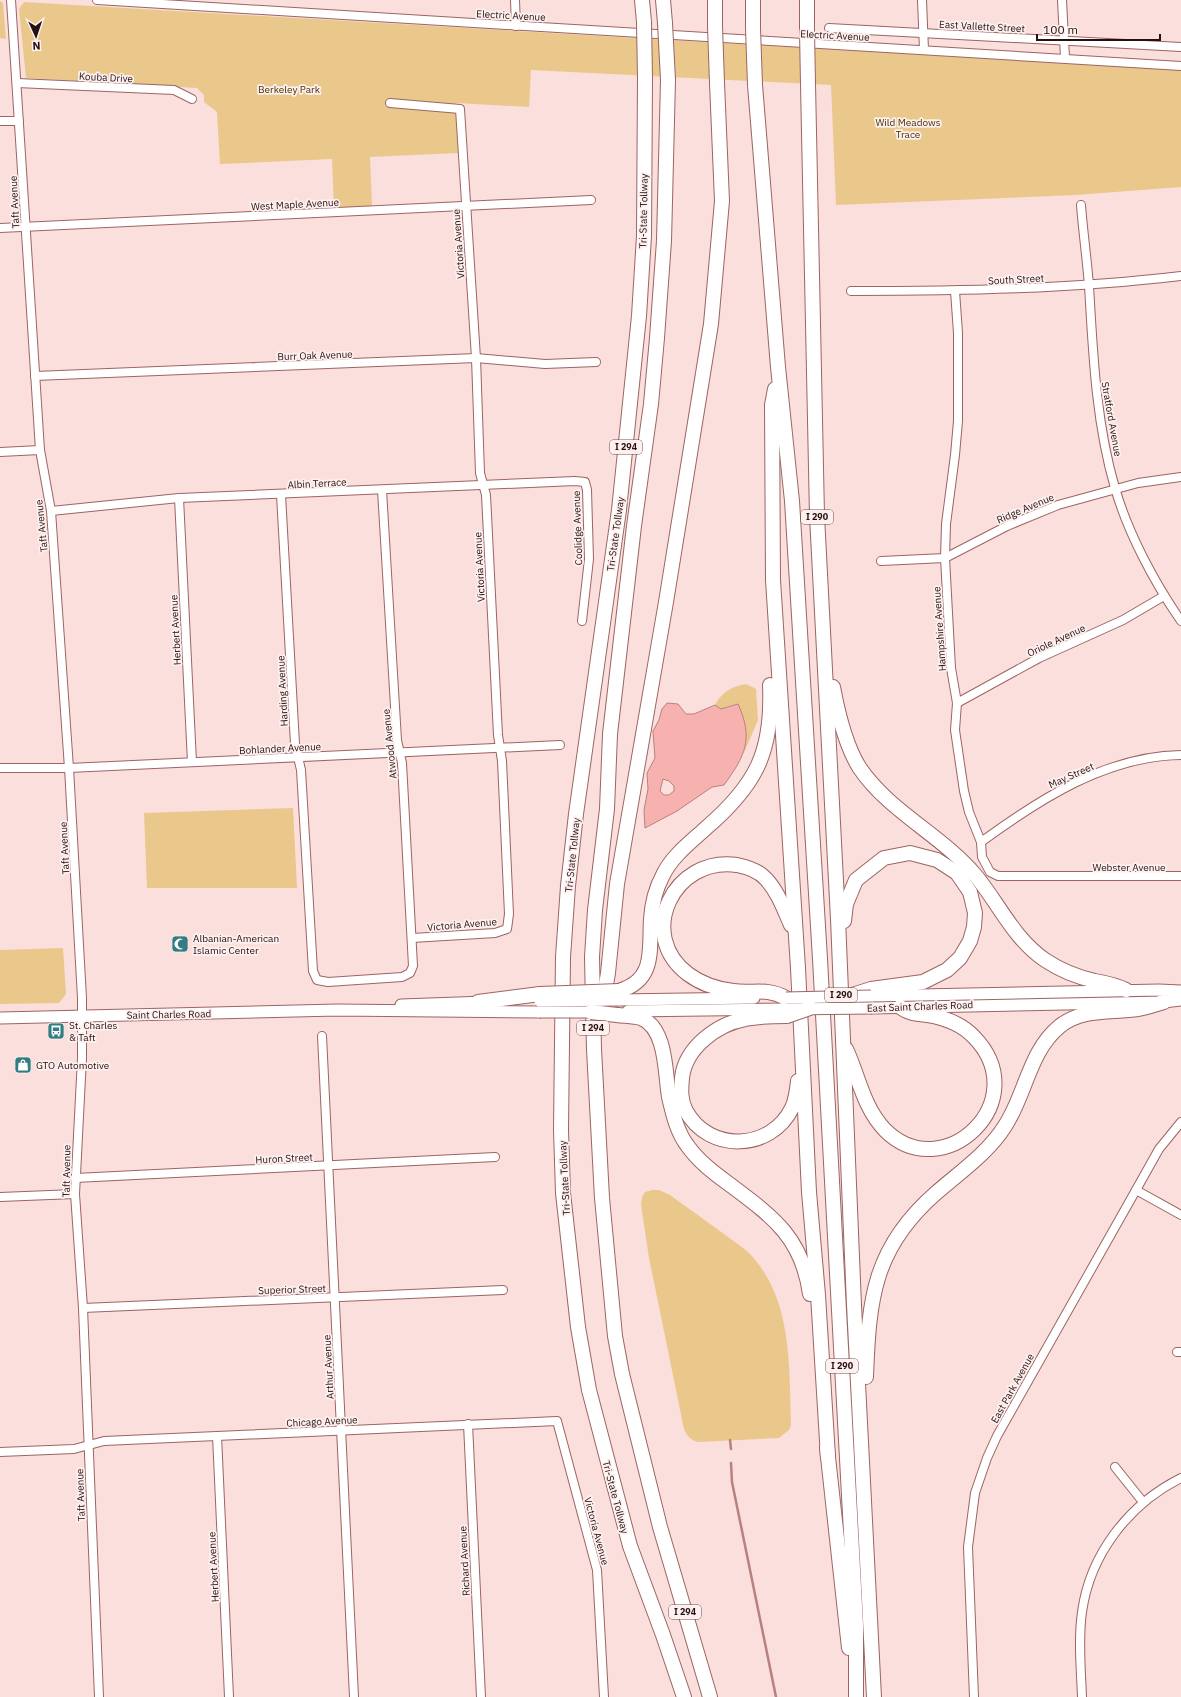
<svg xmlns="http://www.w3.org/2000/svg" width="1181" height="1697" viewBox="0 0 1181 1697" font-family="'IBM Plex Sans',sans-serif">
	<rect width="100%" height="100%" fill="#fadfdd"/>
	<g fill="#eac88b">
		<path d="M0,1L3,3L6,39L0,38Z"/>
		<path d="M24,2L1181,70V187L1076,195L836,205L831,85L531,70L529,107L456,103L458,153L370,157L372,206L334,208L332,159L220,164L217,112L204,102V95L197,88L26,78L19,9Z"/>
		<path d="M746,684L756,689L758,720L744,753L746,740L737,704L721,709L715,705C721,693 732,686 746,684Z"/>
		<path d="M293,808L297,888H147L144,813Z"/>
		<path d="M63,948L66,994L59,1003L0,1004V950Z"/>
		<path d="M652,1190H659L670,1195C688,1208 706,1221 724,1234C732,1240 741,1246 748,1252C793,1297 789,1366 791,1425L789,1430L779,1438L698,1442C690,1440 687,1436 684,1429L649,1258L641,1205L642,1197L645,1192Z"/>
	</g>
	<path fill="#f7b2af" stroke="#b8817f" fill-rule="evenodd" d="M667,703L678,704L686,714H694L715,705L721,709L738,704C754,739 745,756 724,785L712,787L677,811L645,828L644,810L648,789L647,773L655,758L653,731L659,720L662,709ZM663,779L669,781L674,786V791L669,795H664L660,791Z"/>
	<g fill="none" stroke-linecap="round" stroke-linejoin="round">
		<g stroke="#b8817f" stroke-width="2.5">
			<path d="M730,1440L731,1449"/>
			<path d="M731,1463L732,1482L776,1697"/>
		</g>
		<g stroke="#9d6462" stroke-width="10">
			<g id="street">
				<path d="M11,0L40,450L51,511L69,768L82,998V1058L75,1194L83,1308L99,1697"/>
				<path d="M97,0L1181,66"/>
				<path d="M515,0L516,26"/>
				<path d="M922,0L924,50"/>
				<path d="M1062,0L1065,58"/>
				<path d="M829,28L1181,47"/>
				<path d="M17,83L174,90L192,99"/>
				<path d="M390,103L460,109L476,358L480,473L486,495L498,735L502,761L509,914L507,929L495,933L412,938"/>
				<path d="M0,121H19"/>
				<path d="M1081,205C1083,232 1087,259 1089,286C1093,354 1096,423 1115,488C1128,533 1154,582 1181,621"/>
				<path d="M0,228L591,200"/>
				<path d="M851,291C961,291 1071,289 1181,276"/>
				<path d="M955,291L958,333V421L955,455L946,524L945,558L951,668L957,703L955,730L964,791L969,812L981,842L982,857L990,872L998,876H1181"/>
				<path d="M35,376L476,358L545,364L596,362"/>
				<path d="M0,452L40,450"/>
				<path d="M281,495L295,744L301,770L313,971L317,980L328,982L402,977L410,973L413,966L402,763L397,740L382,490"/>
				<path d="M179,498L192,762"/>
				<path d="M51,511L179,498L575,481L585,482L587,490L589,559L582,621"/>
				<path d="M881,561L945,558L1007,526L1058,505L1138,483L1181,477"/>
				<path d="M957,703L1039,658L1123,620L1164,596"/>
				<path d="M0,768H69L560,745"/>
				<path d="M981,842C1040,799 1106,756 1181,755"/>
				<path d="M322,1036L354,1697"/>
				<path d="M75,1178L495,1157"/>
				<path d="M1136,1190L1181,1215"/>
				<path d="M0,1197L75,1194"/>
				<path d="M83,1308L503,1290"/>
				<path d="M1177,1352H1181"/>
				<path d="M468,1424L481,1697"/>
				<path d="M217,1436L229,1697"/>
				<path d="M0,1452L74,1449L104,1441L557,1421L597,1570L604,1697"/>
				<path d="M1115,1467L1143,1502"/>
				<path d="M974,1697L968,1547L975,1493L987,1458L997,1436L1136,1190L1159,1149L1181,1122"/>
				<path d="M1082,1697C1081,1669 1078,1640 1082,1612C1090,1554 1129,1504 1181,1478"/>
			</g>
		</g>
		<g stroke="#9d6462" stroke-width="13">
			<g id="secondary">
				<path d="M871,996L1159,990L1181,991"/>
				<path d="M618,1000L754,998"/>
				<path d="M401,1005L486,1002"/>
				<path d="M872,1008L1164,1002L1181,1000"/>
				<path d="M628,1011L787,1009"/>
				<path d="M0,1018L337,1010L539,1012"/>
			</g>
		</g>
		<g stroke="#9d6462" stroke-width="16">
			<g id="highway">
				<path d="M642,0L644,22"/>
				<path d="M663,0L665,23"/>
				<path d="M715,0V26"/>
				<path d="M807,0V31"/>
				<path d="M753,28V0"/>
				<path d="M645,78L644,236L639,316L619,510L576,814L568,886L563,957L561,1130L563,1193L578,1327L589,1390L630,1546L663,1635L684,1697"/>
				<path d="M668,80L664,241L657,338L651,404L634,526L610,734L607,809L595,910L592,957L594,1049L602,1198L615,1336L622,1374L660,1527L710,1697"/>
				<path d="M808,84L817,516L838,919L854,1305L874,1697"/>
				<path d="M755,85L778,367L792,501L820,959L856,1625V1697"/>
				<path d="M775,389L772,405L773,580L798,968L809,1192L818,1295L828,1457"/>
				<path d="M833,687C838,714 845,744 859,767C889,812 942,835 976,876C999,904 1014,939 1045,960C1060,970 1077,977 1095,981C1106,983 1116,985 1126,990"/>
				<path d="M844,921L846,904L856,880L884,858L910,853L937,860L957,873L970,892L975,913L974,927L970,941L960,958L947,970L923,982L871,989L849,996"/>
				<path d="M619,991C656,980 649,950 651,919C652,903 656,888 663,875C672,856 691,842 706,828C756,785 773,752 770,685"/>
				<path d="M786,998C765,987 754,994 733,991C717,989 700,983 688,974C636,935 673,856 737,865C747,867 759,871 766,879C778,892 784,909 791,925"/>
				<path d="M478,1002L540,994"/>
				<path d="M603,1003L608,973L617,884L666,602L711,324L722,201L717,83"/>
				<path d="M617,1015C624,1016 634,1016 641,1018C667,1028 665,1074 669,1097C673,1114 677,1132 687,1145C698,1161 714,1173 729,1184C773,1217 802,1237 810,1294"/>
				<path d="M787,1016C773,1016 759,1016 745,1019C717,1024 685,1048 682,1078C681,1089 680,1100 686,1111C709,1153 771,1151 792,1108C796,1100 797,1090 798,1081"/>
				<path d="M846,1049C859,1077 863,1107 885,1130C943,1188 1036,1101 974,1037C962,1024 946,1018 928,1015C917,1014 910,1014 900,1007"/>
				<path d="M866,1377C869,1299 873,1248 936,1193C960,1172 988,1153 1005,1126C1026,1094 1029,1051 1060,1026C1083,1008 1111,1013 1138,1009C1147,1008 1156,1004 1164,1002"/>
				<path d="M827,1448L849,1648"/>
			</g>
		</g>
		<use href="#street" stroke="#fff" stroke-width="8"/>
		<use href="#secondary" stroke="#fff" stroke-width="11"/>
		<use href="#highway" stroke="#fff" stroke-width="14"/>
		<g stroke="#9d6462" stroke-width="13" stroke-linecap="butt">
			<g id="secondary-bridge">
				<path d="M786,998L871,996"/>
				<path d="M540,1001L618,1000"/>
				<path d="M787,1009L872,1008"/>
				<path d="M539,1012H598"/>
			</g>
		</g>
		<g stroke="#9d6462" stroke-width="16" stroke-linecap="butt">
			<g id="highway-bridge">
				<path d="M644,22L645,78"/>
				<path d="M665,23L668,80"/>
				<path d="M715,26L717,83"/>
				<path d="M753,28L755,85"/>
				<path d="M807,31L808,84"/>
				<path d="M540,994L619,991"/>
				<path d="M591,1012L617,1015"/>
				<path d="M787,1016L810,1008"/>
			</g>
		</g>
		<use href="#secondary-bridge" stroke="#fff" stroke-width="11"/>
		<use href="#highway-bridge" stroke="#fff" stroke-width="14"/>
	</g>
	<defs>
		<g id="mosque-square" transform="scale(0.9)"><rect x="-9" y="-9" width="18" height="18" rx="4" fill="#337c81" stroke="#fdf0ef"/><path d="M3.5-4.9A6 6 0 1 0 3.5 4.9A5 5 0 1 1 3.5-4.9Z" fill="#fff"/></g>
		<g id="bus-square" transform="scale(0.9)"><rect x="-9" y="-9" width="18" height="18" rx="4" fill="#337c81" stroke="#fdf0ef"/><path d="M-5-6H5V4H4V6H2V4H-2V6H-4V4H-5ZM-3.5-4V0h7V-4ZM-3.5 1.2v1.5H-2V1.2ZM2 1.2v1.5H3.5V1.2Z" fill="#fff"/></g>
		<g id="shop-square" transform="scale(0.9)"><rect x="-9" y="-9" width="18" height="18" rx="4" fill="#337c81" stroke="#fdf0ef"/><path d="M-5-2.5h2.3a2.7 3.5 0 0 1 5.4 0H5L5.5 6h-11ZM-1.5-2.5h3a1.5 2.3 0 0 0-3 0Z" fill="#fff"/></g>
	</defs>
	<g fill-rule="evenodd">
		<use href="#mosque-square" x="180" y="944"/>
		<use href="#bus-square" x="56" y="1031"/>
		<use href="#shop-square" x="23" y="1065"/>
	</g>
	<g text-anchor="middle" stroke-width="3.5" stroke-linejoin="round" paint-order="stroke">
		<g fill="#fdf0ef" stroke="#665352" stroke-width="1">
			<rect x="610" y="440" width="32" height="14" rx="3"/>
			<rect x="801" y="510" width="32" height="14" rx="3"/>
			<rect x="825" y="988" width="32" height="14" rx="3"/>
			<rect x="577" y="1021" width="32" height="14" rx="3"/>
			<rect x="826" y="1359" width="32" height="14" rx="3"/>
			<rect x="669" y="1605" width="32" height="14" rx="3"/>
		</g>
		<g font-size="9" font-weight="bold" fill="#26100f">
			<text x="626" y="450">I 294</text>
			<text x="817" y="520">I 290</text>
			<text x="841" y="998">I 290</text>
			<text x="593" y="1031">I 294</text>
			<text x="842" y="1369">I 290</text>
			<text x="685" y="1615">I 294</text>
		</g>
		<g font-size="10" fill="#26100f" stroke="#fdf0ef">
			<text transform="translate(511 15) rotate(3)" y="4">Electric Avenue</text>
			<text transform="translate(982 26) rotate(3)" y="4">East Vallette Street</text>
			<text transform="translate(835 35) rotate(3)" y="4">Electric Avenue</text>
			<text transform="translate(106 77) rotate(3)" y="4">Kouba Drive</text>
			<text transform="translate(14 202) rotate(-93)" y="4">Taft Avenue</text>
			<text transform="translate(295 204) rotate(-3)" y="4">West Maple Avenue</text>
			<text transform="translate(643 211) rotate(-89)" y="4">Tri-State Tollway</text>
			<text transform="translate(458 244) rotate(-94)" y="4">Victoria Avenue</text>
			<text transform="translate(1016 279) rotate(-3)" y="4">South Street</text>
			<text transform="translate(315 355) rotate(-2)" y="4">Burr Oak Avenue</text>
			<text transform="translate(1112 419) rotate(80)" y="4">Stratford Avenue</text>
			<text transform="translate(317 483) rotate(-3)" y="4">Albin Terrace</text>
			<text transform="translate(1025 508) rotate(-23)" y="4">Ridge Avenue</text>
			<text transform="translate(41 526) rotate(-96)" y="4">Taft Avenue</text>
			<text transform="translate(577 528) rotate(-92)" y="4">Coolidge Avenue</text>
			<text transform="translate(615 534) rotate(-82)" y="4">Tri-State Tollway</text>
			<text transform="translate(479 567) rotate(-93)" y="4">Victoria Avenue</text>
			<text transform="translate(939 629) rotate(-94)" y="4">Hampshire Avenue</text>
			<text transform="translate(175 630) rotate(-93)" y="4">Herbert Avenue</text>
			<text transform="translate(1056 640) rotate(-25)" y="4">Oriole Avenue</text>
			<text transform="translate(282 691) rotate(-93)" y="4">Harding Avenue</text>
			<text transform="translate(389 744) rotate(-96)" y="4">Atwood Avenue</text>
			<text transform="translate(280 748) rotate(-3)" y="4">Bohlander Avenue</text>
			<text transform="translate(1071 775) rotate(-24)" y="4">May Street</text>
			<text transform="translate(64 848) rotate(-93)" y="4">Taft Avenue</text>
			<text transform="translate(572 855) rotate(-84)" y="4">Tri-State Tollway</text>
			<text x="1129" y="871">Webster Avenue</text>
			<text transform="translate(462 924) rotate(-5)" y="4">Victoria Avenue</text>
			<text transform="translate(920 1006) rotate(-2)" y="4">East Saint Charles Road</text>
			<text transform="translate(169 1014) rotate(-1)" y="4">Saint Charles Road</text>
			<text transform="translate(284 1158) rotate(-3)" y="4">Huron Street</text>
			<text transform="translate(66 1171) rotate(-89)" y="4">Taft Avenue</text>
			<text transform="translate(564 1178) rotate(-93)" y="4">Tri-State Tollway</text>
			<text transform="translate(292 1289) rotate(-2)" y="4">Superior Street</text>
			<text transform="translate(328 1367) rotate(-93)" y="4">Arthur Avenue</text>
			<text transform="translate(1012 1388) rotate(-61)" y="4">East Park Avenue</text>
			<text transform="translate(322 1421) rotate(-3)" y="4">Chicago Avenue</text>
			<text transform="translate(80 1495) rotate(-92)" y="4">Taft Avenue</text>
			<text transform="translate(616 1497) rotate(75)" y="4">Tri-State Tollway</text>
			<text transform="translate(597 1531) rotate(75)" y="4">Victoria Avenue</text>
			<text transform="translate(464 1561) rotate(-93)" y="4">Richard Avenue</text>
			<text transform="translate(213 1567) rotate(-93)" y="4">Herbert Avenue</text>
		</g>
		<g font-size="10" fill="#453001" stroke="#fdf0ef">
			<text x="289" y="93">Berkeley Park</text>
			<text x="908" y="126">Wild Meadows<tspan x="908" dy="12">Trace</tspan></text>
		</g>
		<g font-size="10" fill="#26100f" stroke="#fdf0ef" text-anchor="start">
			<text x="193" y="942">Albanian-American<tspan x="193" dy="12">Islamic Center</tspan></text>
			<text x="69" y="1029">St. Charles<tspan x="69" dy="12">&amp; Taft</tspan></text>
			<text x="36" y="1069">GTO Automotive</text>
		</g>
	</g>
	<g transform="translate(36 36) rotate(177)" stroke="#fdf0ef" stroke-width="3" paint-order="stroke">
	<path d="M0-3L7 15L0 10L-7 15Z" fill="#26100f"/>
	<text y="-6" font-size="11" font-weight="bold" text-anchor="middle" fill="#26100f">N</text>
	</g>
	<path d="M1037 34v6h123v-6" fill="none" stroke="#26100f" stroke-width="2"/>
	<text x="1043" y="34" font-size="12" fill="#26100f" stroke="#fdf0ef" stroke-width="3" paint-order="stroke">100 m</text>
</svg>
